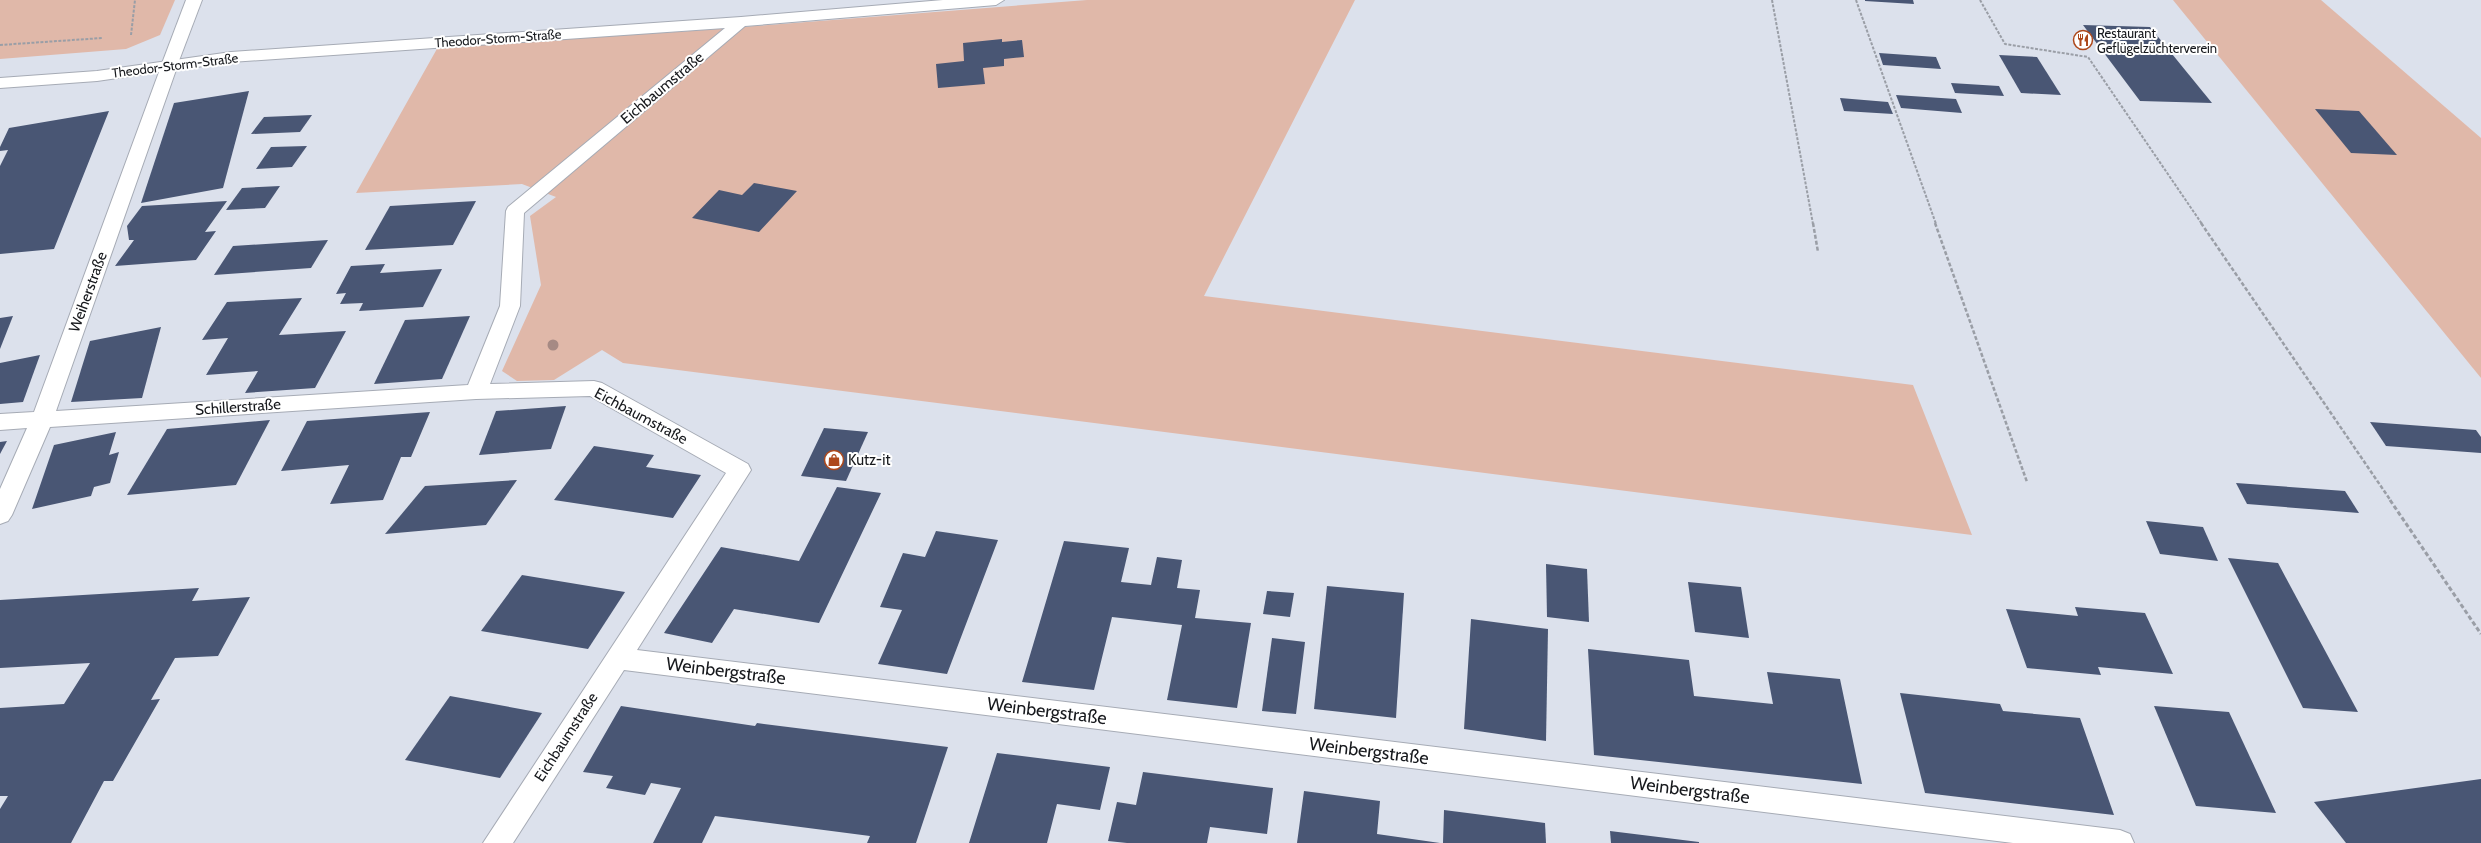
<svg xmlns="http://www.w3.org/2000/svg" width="2481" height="843" viewBox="0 0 2481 843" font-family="Cabin,sans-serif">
	<rect width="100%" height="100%" fill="#dce1ec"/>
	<g fill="#e0b8a9">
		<path d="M0,0H175L160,35L126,49L0,59Z"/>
		<path d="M1087,0H1355L1204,296L1913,385L1972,535L623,363L602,350L554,380L517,381L502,371L541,285L530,216L556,197L522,184L356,193L438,47L690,31Z"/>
		<path d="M2173,0H2321L2481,138V378Z"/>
	</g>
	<g fill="#495674">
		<path d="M1865,0H1913L1914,4L1865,1Z"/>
		<path d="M2083,25L2150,27L2212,103L2140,101Z"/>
		<path d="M1002,39V42L1022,40L1024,57L1004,59V66L983,68L985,84L938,88L936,64L964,61L963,43Z"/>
		<path d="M1879,53L1936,57L1941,69L1883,65Z"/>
		<path d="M1999,55L2037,57L2061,95L2021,93Z"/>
		<path d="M1951,83L1999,86L2004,96L1955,93Z"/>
		<path d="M249,91L223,188L141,203L174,103Z"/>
		<path d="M1896,95L1956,99L1962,113L1901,108Z"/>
		<path d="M1840,98L1888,102L1893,114L1844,111Z"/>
		<path d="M2315,109L2359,111L2397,155L2351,153Z"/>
		<path d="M109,111L54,249L0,254V166L8,150L0,151V147L9,128Z"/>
		<path d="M312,115L300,132L251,134L264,117Z"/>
		<path d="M307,146L292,167L256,169L271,147Z"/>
		<path d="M754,183L797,191L759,232L692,218L719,190L742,195Z"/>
		<path d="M280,186L265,208L226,210L242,188Z"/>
		<path d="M227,201L205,232L216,231L196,260L115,266L134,240H129L127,226L142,206Z"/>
		<path d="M476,201L453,245L365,250L390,206Z"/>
		<path d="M328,240L311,268L214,275L233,246Z"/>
		<path d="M385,264L380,273L442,269L423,307L359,311L363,303L340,304L346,293L336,294L351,266Z"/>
		<path d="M302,298L279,335L346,331L315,388L245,393L258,371L206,375L228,338L202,340L227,302Z"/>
		<path d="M13,316L0,349V318Z"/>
		<path d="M470,316L442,379L374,384L405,320Z"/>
		<path d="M161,327L142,398L71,402L90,341Z"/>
		<path d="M40,355L23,402L0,404V363Z"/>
		<path d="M566,406L551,449L479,455L496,411Z"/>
		<path d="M430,412L411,457H401L383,500L330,504L349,465L281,471L307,421Z"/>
		<path d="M270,420L236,485L127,495L167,429Z"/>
		<path d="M2370,422L2476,430L2481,437V453L2386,446Z"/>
		<path d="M824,428L868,432L846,481L801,476Z"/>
		<path d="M116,432L109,455L119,452L110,483L94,487L91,496L32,509L54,445Z"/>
		<path d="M7,441L0,454V442Z"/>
		<path d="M594,446L654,455L646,467L701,475L673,518L554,500Z"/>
		<path d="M517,480L486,525L385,534L425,486Z"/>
		<path d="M2236,483L2345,491L2359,513L2247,504Z"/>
		<path d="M837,487L881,493L819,623L734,609L712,643L664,633L721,547L799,561Z"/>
		<path d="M2146,521L2203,527L2218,561L2160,554Z"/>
		<path d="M936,531L998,540L947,674L878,664L902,610L880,607L903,553L925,557Z"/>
		<path d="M1064,541L1129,548L1121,582L1151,585L1157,557L1182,560L1177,588L1200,590L1195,618L1251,623L1237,708L1167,700L1182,625L1112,617L1094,690L1022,682Z"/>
		<path d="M2228,558L2278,563L2358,712L2303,708Z"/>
		<path d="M1546,564L1587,569L1589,622L1547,617Z"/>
		<path d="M522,575L625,592L588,649L481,631Z"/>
		<path d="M1688,582L1741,587L1749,638L1695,632Z"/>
		<path d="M1327,586L1404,593L1396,718L1314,709Z"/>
		<path d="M199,588L192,601L250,597L218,656L175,658L151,700L160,699L113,781H104L71,843H0V809L8,796H0V708L64,704L90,663L0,668V600Z"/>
		<path d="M1267,591L1294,593L1290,617L1263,614Z"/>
		<path d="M2075,607L2145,613L2173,674L2098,667L2101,675L2027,668L2006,609L2078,616Z"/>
		<path d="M1471,619L1548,629L1546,741L1464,729Z"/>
		<path d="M1272,638L1305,642L1296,714L1262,711Z"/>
		<path d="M1588,649L1689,660L1694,696L1773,704L1767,672L1840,679L1862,784L1594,755Z"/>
		<path d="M1900,693L2000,704L2003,711L2080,718L2114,815L1925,793Z"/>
		<path d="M450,696L542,713L500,778L405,760Z"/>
		<path d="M621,706L755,726L757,723L948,747L916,843H867L870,836L715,816L702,843H653L681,788L651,783L645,795L606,788L613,776L583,772Z"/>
		<path d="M2154,706L2229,712L2276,813L2196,806Z"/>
		<path d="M997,753L1110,767L1100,810L1057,804L1047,843H969Z"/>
		<path d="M1143,772L1273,788L1267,834L1210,827L1207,843H1127L1108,841L1117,802L1136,805Z"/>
		<path d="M2481,779V843H2346L2314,802Z"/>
		<path d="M1304,791L1380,801L1377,834L1440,843H1297Z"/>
		<path d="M1444,810L1545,823L1546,843H1443Z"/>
		<path d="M1610,831L1699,842V843H1611Z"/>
	</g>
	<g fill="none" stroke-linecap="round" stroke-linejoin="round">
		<g stroke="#a6abb5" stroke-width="2">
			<path id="lane" d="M186,0H202L177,66L169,71L163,69L161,66Z"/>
		</g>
		<g stroke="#a6abb5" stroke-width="2">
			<path id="street" d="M943,0H1004L996,5L745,26L524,213L520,306L490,384L594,381L602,383L748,464L751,470L637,650L2120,830L2130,834L2134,843H2013L624,670L513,843H483L726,473L590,396L476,399L50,427L12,515L8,521L0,524V489L27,428L0,430V414L34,412L159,72L97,81L0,88V78L97,71L231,52L741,17ZM725,28L508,207L506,211L500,306L468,385L56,411L176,70L231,62Z"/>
		</g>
		<g stroke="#9a9ea6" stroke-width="2" stroke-dasharray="3 1.5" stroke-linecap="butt">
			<path d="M1772,0L1813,224"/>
			<path d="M1856,0L1936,224"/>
			<path d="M1980,0L2005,44L2088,57L2202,224"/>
			<path d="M131,35L135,0"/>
			<path d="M0,45L102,38"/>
		</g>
		<g stroke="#9a9ea6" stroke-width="2.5" stroke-dasharray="4 2" stroke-linecap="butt">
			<path d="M1813,223L1818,252"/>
			<path d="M1935,223L2027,482"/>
			<path d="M2201,223L2391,501"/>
		</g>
		<path stroke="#9a9ea6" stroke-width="3" stroke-dasharray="4.5 2.5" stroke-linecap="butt" d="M2390,500L2481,634"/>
		<use href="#lane" fill="#fff" fill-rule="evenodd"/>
		<use href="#street" fill="#fff" fill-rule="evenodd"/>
	</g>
	<circle fill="#a68a84" cx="553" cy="345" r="5.5"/>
	<defs>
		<g id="restaurant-ring" transform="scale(1)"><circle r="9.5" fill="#fff" stroke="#ad481b" stroke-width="1.5"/><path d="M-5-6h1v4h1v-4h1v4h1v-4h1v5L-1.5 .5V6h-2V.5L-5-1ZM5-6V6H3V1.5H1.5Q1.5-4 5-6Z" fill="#ad481b"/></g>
		<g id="shop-ring" transform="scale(1)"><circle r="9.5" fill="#fff" stroke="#ad481b" stroke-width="1.5"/><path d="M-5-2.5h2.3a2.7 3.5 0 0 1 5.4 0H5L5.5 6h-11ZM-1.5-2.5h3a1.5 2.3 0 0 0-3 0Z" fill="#ad481b"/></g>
	</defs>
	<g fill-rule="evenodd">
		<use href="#restaurant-ring" x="2083" y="40"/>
		<use href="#shop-ring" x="834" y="460"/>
	</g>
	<g text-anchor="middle" stroke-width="4" stroke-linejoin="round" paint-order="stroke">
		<g font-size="13" fill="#17191d" stroke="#fff" text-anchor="start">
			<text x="2097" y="38">Restaurant<tspan x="2097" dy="15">Geflügelzüchterverein</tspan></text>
		</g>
		<g font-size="13" fill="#17191d" stroke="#fff">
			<text transform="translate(498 38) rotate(-4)" y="5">Theodor-Storm-Straße</text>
			<text transform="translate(175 65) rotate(-7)" y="5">Theodor-Storm-Straße</text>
		</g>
		<g font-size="15" fill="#17191d" stroke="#fff">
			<text transform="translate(662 88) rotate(-40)" y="5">Eichbaumstraße</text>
			<text transform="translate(88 292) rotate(-70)" y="5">Weiherstraße</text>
			<text transform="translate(238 407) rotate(-4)" y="5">Schillerstraße</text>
			<text transform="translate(641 416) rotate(28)" y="5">Eichbaumstraße</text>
			<text transform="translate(566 737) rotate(-57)" y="5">Eichbaumstraße</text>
		</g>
		<g font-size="15" fill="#17191d" stroke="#fff" text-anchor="start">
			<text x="848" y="465">Kutz-it</text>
		</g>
		<g font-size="18" fill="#17191d" stroke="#fff">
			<text transform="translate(726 671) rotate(7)" y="6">Weinbergstraße</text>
			<text transform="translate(1047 711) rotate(7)" y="6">Weinbergstraße</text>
			<text transform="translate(1369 751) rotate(7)" y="6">Weinbergstraße</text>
			<text transform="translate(1690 790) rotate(7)" y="6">Weinbergstraße</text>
		</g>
	</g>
</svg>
